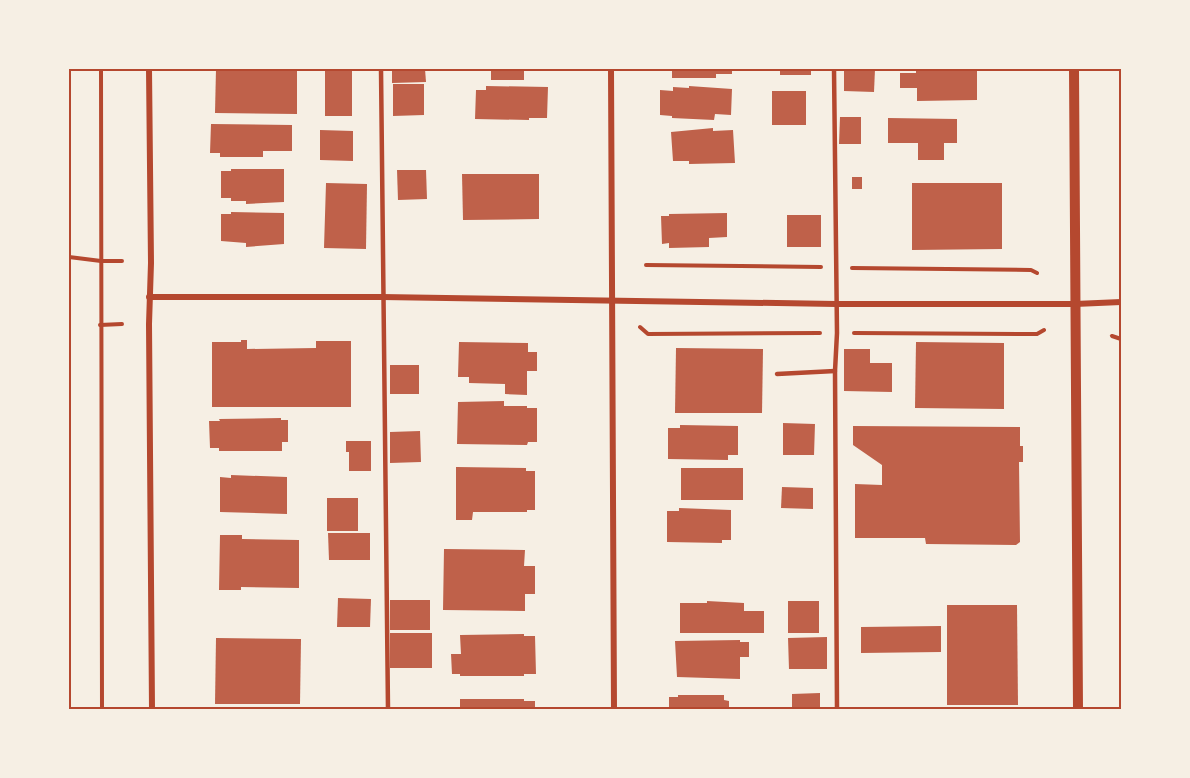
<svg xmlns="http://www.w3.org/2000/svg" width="1190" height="778" viewBox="0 0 1190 778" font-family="Overpass,sans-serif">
	<rect width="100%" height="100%" fill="#f6efe4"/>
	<g fill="#bf614a">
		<path d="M216,69H297V114L215,113Z"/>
		<rect x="325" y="69" width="27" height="47"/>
		<path d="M392,69H425L426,82L392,83Z"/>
		<path d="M491,69H549V71H524V80H491Z"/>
		<path d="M672,69H732V74H716V78H672Z"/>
		<rect x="780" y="69" width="31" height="6"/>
		<path d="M844,69H875L874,92L844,91Z"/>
		<path d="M916,69H977V100L917,101V88H900V73H916Z"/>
		<path d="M393,84H424V115L393,116Z"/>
		<path d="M486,86L548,87L547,118H529V120L475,119L476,90H486Z"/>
		<path d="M689,86L732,89L731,115L715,114L714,120L672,118V116L660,115V90L673,91V87L689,88Z"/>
		<rect x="772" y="91" width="34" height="34"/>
		<path d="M840,117H861V144H839Z"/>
		<path d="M888,118L957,119V143H944V160H918V143H888Z"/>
		<path d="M211,124L292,125V151H263V157H220V153H210Z"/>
		<path d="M713,128V131L733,130L735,163L689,164V161H673L671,132Z"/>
		<path d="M320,130L353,131V161L320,160Z"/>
		<path d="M231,169H284V202L246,204V201H231V198H221V171H231Z"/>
		<path d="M397,170H426L427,199L398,200Z"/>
		<path d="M462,174H539V219L463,220Z"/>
		<rect x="852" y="177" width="10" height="12"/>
		<path d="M326,183L367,184L366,249L324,248Z"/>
		<path d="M912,183H1002V249L912,250Z"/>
		<path d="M231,212L284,213V244L246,247V243L221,241V214H231Z"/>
		<path d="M727,213V237L709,238V247L669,248V243L662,244L661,216H669V214Z"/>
		<rect x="787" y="215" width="34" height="32"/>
		<path d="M241,340H247V349L316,348V341H351V407H212V342H241Z"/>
		<path d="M459,342L528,343V352H537V371H527V395L505,394V384L469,383V377H458Z"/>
		<path d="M916,342L1004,343V409L915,408Z"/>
		<path d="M676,348L763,349L762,413H675Z"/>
		<path d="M844,349H870V363H892V392L844,391Z"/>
		<rect x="390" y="365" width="29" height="29"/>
		<path d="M504,401V406H527V408H537V442H528L527,445L457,444L458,402Z"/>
		<path d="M281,418V420H288V442H282V451H219V448H210L209,421H220L219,419Z"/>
		<path d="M783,423L815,424L814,455H783Z"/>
		<path d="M680,425L738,426V455H728V460L668,459V428H680Z"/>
		<path d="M853,426L1020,427V446H1023V462H1019L1020,542L1016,545L926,544L925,538H855V484L882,485V465L853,445Z"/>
		<path d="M420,431L421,462L390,463V432Z"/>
		<path d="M346,441H371V471H349V452H346Z"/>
		<path d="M456,467L526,468V471H535V510H527V512H473L472,520H456Z"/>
		<rect x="681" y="468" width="62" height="32"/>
		<path d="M231,475L287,477V514L220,512V477L231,478Z"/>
		<path d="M782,487L813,488V509L781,508Z"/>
		<rect x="327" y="498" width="31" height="33"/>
		<path d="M679,508L731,510V540H722V543L667,542V511H679Z"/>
		<path d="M328,533H370V560H329Z"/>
		<path d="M220,535H242V539L299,540V588L241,587V590H219Z"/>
		<path d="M444,549L525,550L524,566H535V594H525V611L443,610Z"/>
		<path d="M338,598L371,599L370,627H337Z"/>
		<rect x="390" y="600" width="40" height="30"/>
		<path d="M707,601L744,603V611H764V633H680V603H707Z"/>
		<rect x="788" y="601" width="31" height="32"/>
		<path d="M947,605H1017L1018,705H947Z"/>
		<path d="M941,626V652L861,653V627Z"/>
		<rect x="390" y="633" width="42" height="35"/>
		<path d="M524,634V636H535L536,674H524V676H460V674H452L451,654H461L460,635Z"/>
		<path d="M827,637V669H789L788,638Z"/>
		<path d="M216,638L301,639L300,704H215Z"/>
		<path d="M740,640V642H749V657H740V679L677,677L675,641Z"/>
		<path d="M820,693V709H792V694Z"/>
		<path d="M678,695H724V700L729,701V709H669V697H678Z"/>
		<path d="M460,699H524V701H535V709H460Z"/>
	</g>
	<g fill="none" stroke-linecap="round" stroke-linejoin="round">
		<g stroke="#b5482f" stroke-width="4">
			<path d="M101,69L102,709"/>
			<path d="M69,257L101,261H122"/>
			<path d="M646,265L821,267"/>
			<path d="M852,268L1031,270L1037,273"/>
			<path d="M100,325L122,324"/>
			<path d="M640,327L648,334L820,333"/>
			<path d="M854,333L1037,334L1044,330"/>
			<path d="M1112,336L1121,339"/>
		</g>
		<g stroke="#b5482f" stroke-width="4.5">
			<path d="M381,69L388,709"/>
			<path d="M834,69L837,333L835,371L837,709"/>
			<path d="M777,374L835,371"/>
		</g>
		<g stroke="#b5482f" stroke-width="6">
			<path d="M149,69L151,263L149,324L152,709"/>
			<path d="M611,69L614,709"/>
			<path d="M149,297H382L836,304H1075L1121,302"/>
		</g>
		<path stroke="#b5482f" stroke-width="10" d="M1074,69L1078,709"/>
	</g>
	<rect width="1190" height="778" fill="none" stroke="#f6efe4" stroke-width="141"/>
	<rect x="70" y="70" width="1050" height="638" fill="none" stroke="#b5482f" stroke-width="2"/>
</svg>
